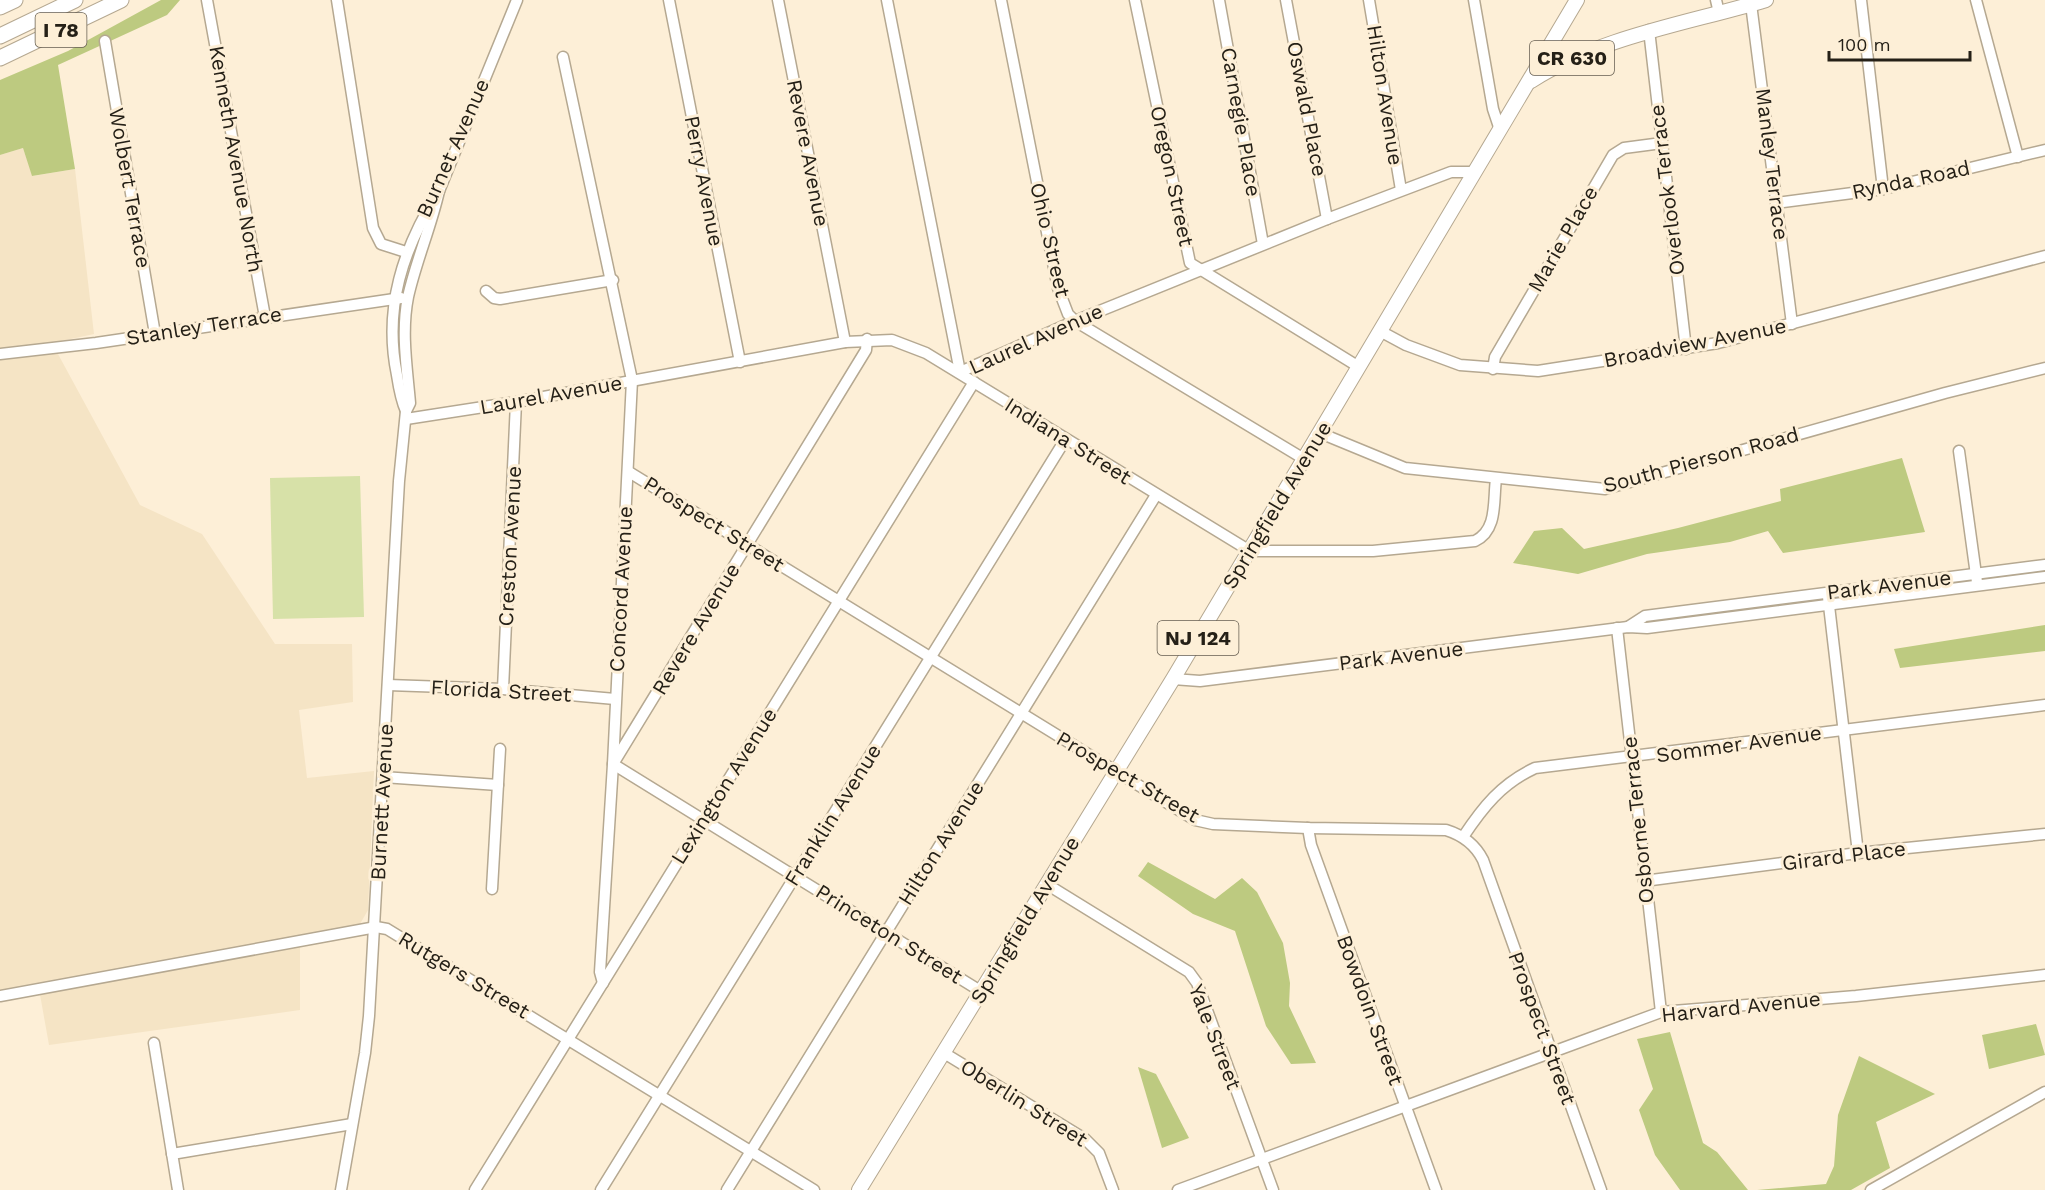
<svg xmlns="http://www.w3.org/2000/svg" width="2045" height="1190" viewBox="0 0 2045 1190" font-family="'Work Sans',sans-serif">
	<rect width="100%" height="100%" fill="#fdefd7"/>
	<path fill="#f5e4c5" d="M23,148L33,176L75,169L94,334L52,343L140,505L202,534L275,644H352L353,702L299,710L307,778L374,771L368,910L360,924L300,935V1010L49,1045L39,989L0,996V155Z"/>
	<path fill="#d7e1a8" d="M360,476L364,617L273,619L270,478Z"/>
	<g fill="#bdca80">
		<path d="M161,0H180L167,15L58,65L75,169L32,176L23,148L0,155V80L68,51Z"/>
		<path d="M1902,458L1925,532L1783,553L1768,531L1730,542L1647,554L1578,574L1513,563L1534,531L1562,528L1584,549L1678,528L1781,501L1780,489Z"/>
		<path d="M2045,625V651L1900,668L1894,649Z"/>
		<path d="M1148,862L1215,899L1242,878L1257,892L1283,943L1290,983L1289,1006L1316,1063L1291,1064L1266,1026L1235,931L1193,914L1138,876Z"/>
		<path d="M2036,1024L2045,1055L1989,1069L1982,1035Z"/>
		<path d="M1670,1032L1703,1143L1717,1152L1748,1190H1680L1655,1155L1639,1110L1653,1089L1637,1039Z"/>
		<path d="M1859,1056L1935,1094L1876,1122L1890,1168L1851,1190H1757L1826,1184L1834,1166L1838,1115Z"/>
		<path d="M1138,1067L1156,1074L1189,1138L1162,1148Z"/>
	</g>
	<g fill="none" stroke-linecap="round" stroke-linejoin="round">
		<g stroke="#b5a891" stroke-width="13">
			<g id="minor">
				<path d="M207,0L265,317"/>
				<path d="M337,0L373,228L381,244L406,252"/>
				<path d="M669,0L740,362"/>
				<path d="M778,0L845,342"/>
				<path d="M887,0L960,372"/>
				<path d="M1001,0L1058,288L1068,314L1075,321L1304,459"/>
				<path d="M1135,0L1190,263L1359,367"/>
				<path d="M1219,0L1263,244"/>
				<path d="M1286,0L1327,219"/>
				<path d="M1369,0L1401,190"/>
				<path d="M1474,0L1493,109L1500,130"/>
				<path d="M1716,0L1719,13"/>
				<path d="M1861,0L1883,189"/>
				<path d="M1976,0L2018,157"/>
				<path d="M1751,4L1792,324"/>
				<path d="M1649,30L1686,349"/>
				<path d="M105,41L155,334"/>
				<path d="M563,57L632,380L613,764L600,972L603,983"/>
				<path d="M1776,203L1883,189L2045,150"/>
				<path d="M486,291L494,298L500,299L613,280"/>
				<path d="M1380,331L1406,345L1460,365L1538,371L1718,343L2045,256"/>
				<path d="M867,339L866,350L613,764L982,992"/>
				<path d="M0,354L96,343L401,298"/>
				<path d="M1493,369L1495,357L1613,155L1624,148L1662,143"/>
				<path d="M960,372L1075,321L1327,219L1451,172H1475"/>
				<path d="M406,411C401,400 399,388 397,375C383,308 403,248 439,191L517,0"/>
				<path d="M406,419L516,402L845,342L892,340L926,353L1250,551H1373L1475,541C1498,530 1493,501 1496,479"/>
				<path d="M1320,433L1405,468L1605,489L1945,393L2045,368"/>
				<path d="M1959,451L1977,582"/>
				<path d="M629,472L1195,820L1213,824L1308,828L1446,830C1462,835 1475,844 1483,860L1601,1190"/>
				<path d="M1828,597L1858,853"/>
				<path d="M1628,627L1645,616L2045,565"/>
				<path d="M1617,628L1661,1012"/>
				<path d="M1173,679L1200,681L1628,627L1647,628L2045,577"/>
				<path d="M388,685L503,689L615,699"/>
				<path d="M503,689L516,402"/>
				<path d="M383,777L498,785"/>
				<path d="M1308,828L1311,845L1436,1190"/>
				<path d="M1463,837C1483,807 1501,784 1535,768L2045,705"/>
				<path d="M1644,881L1858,853L2045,834"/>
				<path d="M1048,885L1189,972L1197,983L1273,1190"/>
				<path d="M492,889L500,749"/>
				<path d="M0,996L376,927L387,929L814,1190"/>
				<path d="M154,1043L178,1190"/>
				<path d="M944,1053L1085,1139L1099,1153L1113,1190"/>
				<path d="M172,1154L352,1124"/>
				<path d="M341,1190L365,1053L369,1016L399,481L406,411L410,403C407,368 401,332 408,297C416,261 431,227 439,191"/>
				<path d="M475,1190L974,382"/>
				<path d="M601,1190L1065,440"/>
				<path d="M727,1190L1156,495"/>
				<path d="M1178,1190L1661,1012L1856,996L2045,975"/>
				<path d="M1871,1190L2045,1092"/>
			</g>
		</g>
		<g stroke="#b5a891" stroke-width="16">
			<g id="major">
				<path d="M1531,81C1602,36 1686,24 1766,0"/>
				<path d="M859,1190L1173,679L1577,0"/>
			</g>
		</g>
		<g stroke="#b5a891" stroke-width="17">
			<g id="highway">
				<path d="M0,7L15,0"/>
				<path d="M0,36L75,0"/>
				<path d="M0,58L121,0"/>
			</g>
		</g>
		<use href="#minor" stroke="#fff" stroke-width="10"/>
		<use href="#major" stroke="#fff" stroke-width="14"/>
		<use href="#highway" stroke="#fff" stroke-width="15"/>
	</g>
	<g text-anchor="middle" stroke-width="6" stroke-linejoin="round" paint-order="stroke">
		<g fill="#fdefd7" stroke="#665e51" stroke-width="1.5">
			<rect x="35.5" y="13" width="51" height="34" rx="4.5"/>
			<rect x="1530" y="41" width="84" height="34" rx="4.5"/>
			<rect x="1157.5" y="621" width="81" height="34" rx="4.5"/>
		</g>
		<g font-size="20" font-weight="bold" fill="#252017">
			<text x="61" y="37">I 78</text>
			<text x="1572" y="65">CR 630</text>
			<text x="1198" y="645">NJ 124</text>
		</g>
		<g font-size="21" fill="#252017" stroke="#fdefd7">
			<text transform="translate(1385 95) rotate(81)" y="7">Hilton Avenue</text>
			<text transform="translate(1307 109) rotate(79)" y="7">Oswald Place</text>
			<text transform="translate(1241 122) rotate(80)" y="7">Carnegie Place</text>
			<text transform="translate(453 148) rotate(-66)" y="7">Burnet Avenue</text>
			<text transform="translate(808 153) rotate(79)" y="7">Revere Avenue</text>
			<text transform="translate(236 159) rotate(80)" y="7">Kenneth Avenue North</text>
			<text transform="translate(1772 164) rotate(83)" y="7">Manley Terrace</text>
			<text transform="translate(1172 176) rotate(78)" y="7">Oregon Street</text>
			<text transform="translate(1911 180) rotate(-12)" y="7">Rynda Road</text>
			<text transform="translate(704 181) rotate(79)" y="7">Perry Avenue</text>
			<text transform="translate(130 188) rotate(80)" y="7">Wolbert Terrace</text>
			<text transform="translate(1667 190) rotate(-97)" y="7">Overlook Terrace</text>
			<text transform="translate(1563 239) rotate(-60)" y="7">Marie Place</text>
			<text transform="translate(1050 240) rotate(77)" y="7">Ohio Street</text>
			<text transform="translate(204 326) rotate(-9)" y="7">Stanley Terrace</text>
			<text transform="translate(1036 339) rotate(-24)" y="7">Laurel Avenue</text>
			<text transform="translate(1695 343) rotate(-11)" y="7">Broadview Avenue</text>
			<text transform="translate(551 395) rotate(-10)" y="7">Laurel Avenue</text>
			<text transform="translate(1068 441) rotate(32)" y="7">Indiana Street</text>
			<text transform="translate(1701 460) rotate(-15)" y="7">South Pierson Road</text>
			<text transform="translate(1277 505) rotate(-59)" y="7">Springfield Avenue</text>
			<text transform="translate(714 524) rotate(32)" y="7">Prospect Street</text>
			<text transform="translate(510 546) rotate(-87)" y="7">Creston Avenue</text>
			<text transform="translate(1889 585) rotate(-7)" y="7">Park Avenue</text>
			<text transform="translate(621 589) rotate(-87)" y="7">Concord Avenue</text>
			<text transform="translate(696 629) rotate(-59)" y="7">Revere Avenue</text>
			<text transform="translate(1401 656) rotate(-7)" y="7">Park Avenue</text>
			<text transform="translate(501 691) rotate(3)" y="7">Florida Street</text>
			<text transform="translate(1739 744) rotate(-8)" y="7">Sommer Avenue</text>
			<text transform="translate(1128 777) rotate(30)" y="7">Prospect Street</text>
			<text transform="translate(724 786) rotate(-58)" y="7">Lexington Avenue</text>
			<text transform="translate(382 802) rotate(-87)" y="7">Burnett Avenue</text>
			<text transform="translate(833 815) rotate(-58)" y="7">Franklin Avenue</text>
			<text transform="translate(1638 820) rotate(-96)" y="7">Osborne Terrace</text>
			<text transform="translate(941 843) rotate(-58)" y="7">Hilton Avenue</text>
			<text transform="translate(1844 856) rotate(-7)" y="7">Girard Place</text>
			<text transform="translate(1025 920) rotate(-59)" y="7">Springfield Avenue</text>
			<text transform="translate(889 934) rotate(32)" y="7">Princeton Street</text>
			<text transform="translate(464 975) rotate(31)" y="7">Rutgers Street</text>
			<text transform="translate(1741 1007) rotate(-6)" y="7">Harvard Avenue</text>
			<text transform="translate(1370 1010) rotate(70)" y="7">Bowdoin Street</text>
			<text transform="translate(1542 1028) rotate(70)" y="7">Prospect Street</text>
			<text transform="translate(1215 1037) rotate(69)" y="7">Yale Street</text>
			<text transform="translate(1024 1103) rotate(32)" y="7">Oberlin Street</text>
		</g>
	</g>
	<path d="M1829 51v9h141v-9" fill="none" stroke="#252017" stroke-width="3"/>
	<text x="1838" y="51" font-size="18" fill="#252017" stroke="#fdefd7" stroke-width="4.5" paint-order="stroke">100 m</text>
</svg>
